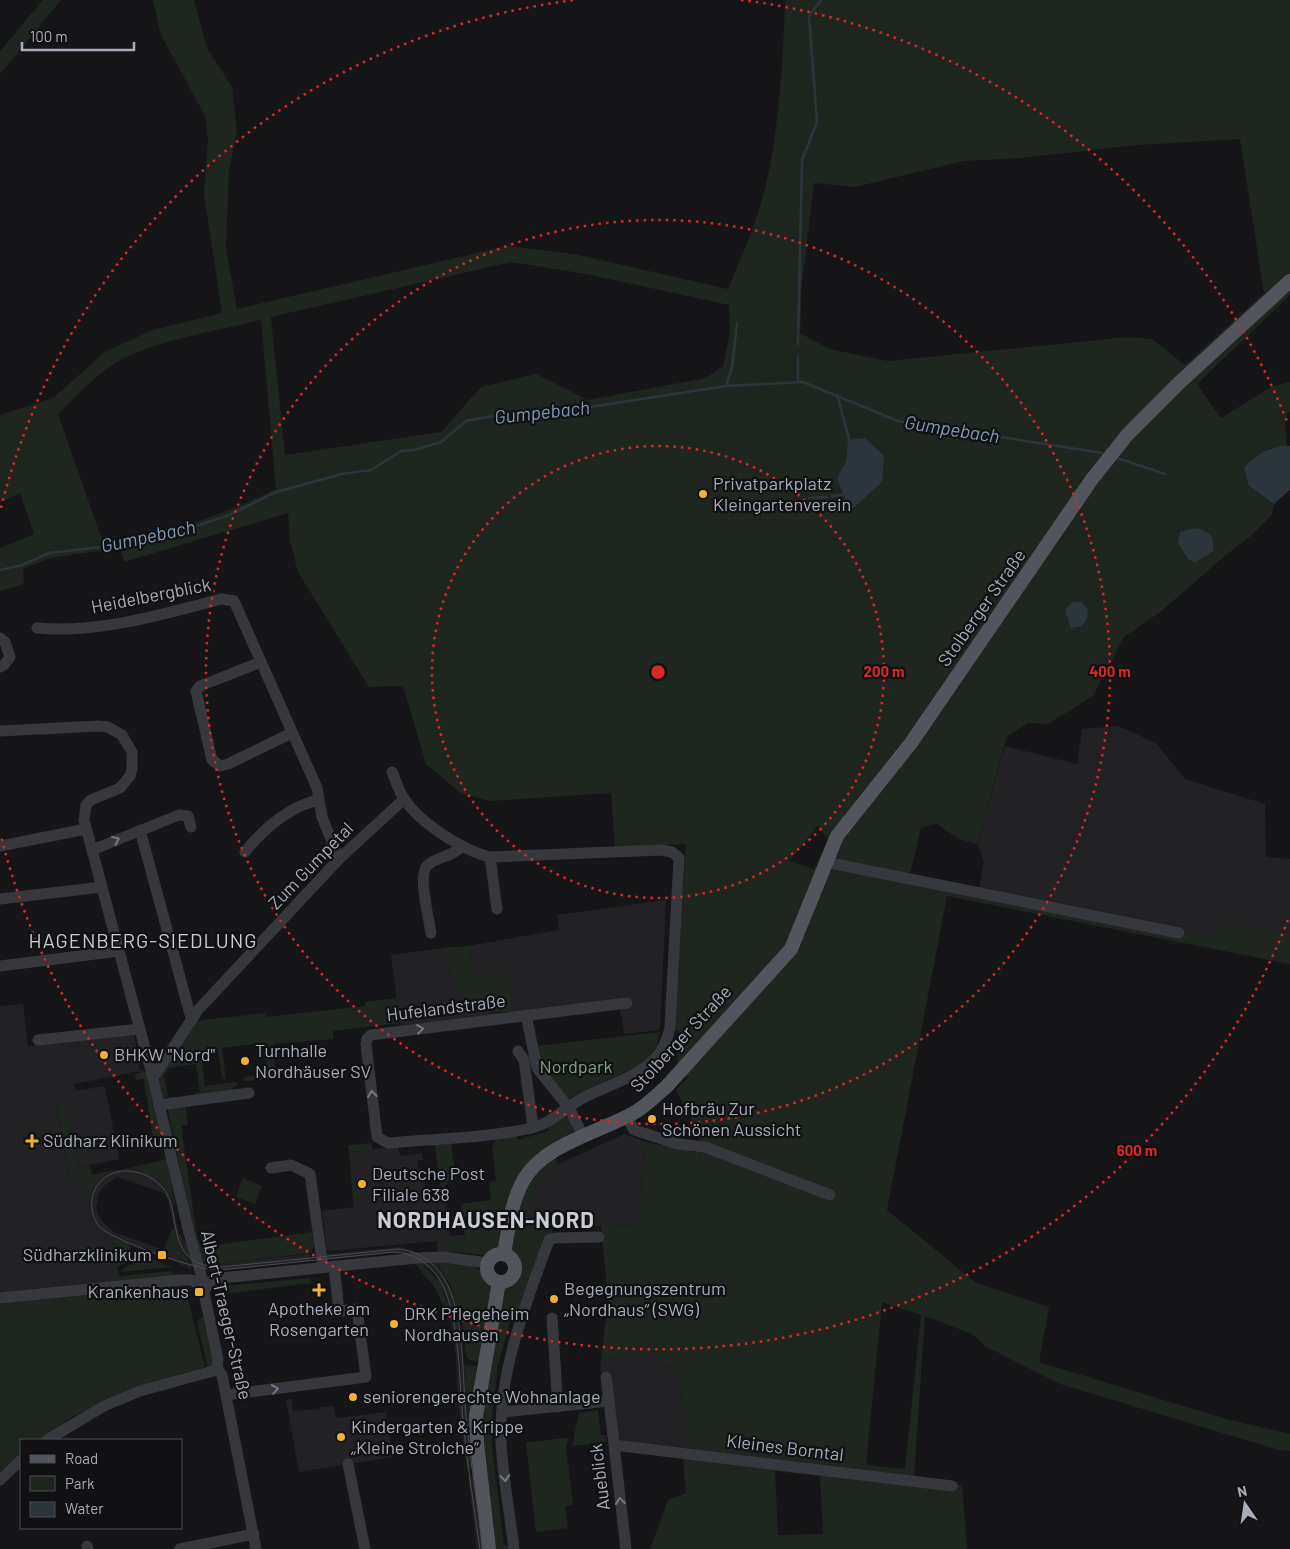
<svg xmlns="http://www.w3.org/2000/svg" width="1290" height="1549" viewBox="0 0 1290 1549" font-family="Barlow,sans-serif">
	<rect width="100%" height="100%" fill="#161618"/>
	<g fill="#222225">
		<path d="M1118,726L1156,743L1185,779L1265,804L1266,857L1290,859V933L1273,932L1209,936L979,890L984,861L977,844L1005,746L1077,764L1082,729Z"/>
		<path d="M666,900L660,1030L624,1034L620,1009L513,1012L506,970L475,974L468,946L559,930L557,915Z"/>
		<path d="M442,948L451,973L473,1004L498,1014L400,1026L391,955Z"/>
		<path d="M23,1004L28,1046L134,1034L140,1071L74,1084L76,1091L105,1086L119,1159L77,1168L65,1104H57L69,1179L85,1178L89,1201L95,1185L100,1178L110,1171L129,1168L152,1174L168,1190L179,1233L189,1249L191,1261L181,1251L176,1239L168,1200L164,1193L117,1177L104,1186L99,1193L96,1207L98,1214L103,1222L114,1232L177,1255L192,1264L191,1270L169,1258L112,1237L120,1282L0,1293V1006Z"/>
		<path d="M625,1134L646,1142L638,1227L601,1226L528,1229L529,1201L537,1182L546,1172L558,1164Z"/>
		<path d="M398,1146L400,1156L422,1153L423,1160L418,1161L419,1178H424L425,1188L444,1186L450,1236L464,1235L465,1238L448,1250L453,1252H437V1241L327,1251L322,1211L353,1207V1199L361,1198L356,1186L352,1152Z"/>
		<path d="M401,1247L421,1254L392,1253L326,1260L325,1254Z"/>
		<path d="M310,1254L311,1261L221,1271L203,1270L199,1261L216,1264Z"/>
		<path d="M420,1261H435L453,1292L463,1356L474,1468L467,1469L458,1401L456,1357L447,1297L435,1275Z"/>
		<path d="M657,1351L659,1363L679,1370L688,1448L623,1442L616,1437L609,1381L600,1371L601,1360Z"/>
		<path d="M291,1398L293,1411L320,1409V1407L334,1406L336,1418L386,1412L393,1457L299,1472L286,1400Z"/>
		<path d="M474,1475L485,1549H477L476,1540L468,1476Z"/>
	</g>
	<g fill="#1e261f" fill-rule="evenodd">
		<path d="M43,0H61L0,74V51Z"/>
		<path d="M153,0H194L207,48L232,87L237,132L229,169L226,249L237,309L507,246L574,254L728,289C744,251 761,212 769,171C780,114 783,58 785,0H1290V295L1197,384L1221,418L1273,386L1290,382V412L1287,413L1285,428L1287,446L1269,449L1249,486L1274,504L1272,515L1251,536L1227,554L1159,613L1124,637L1093,696L1048,724L1028,723L1007,736L977,844L959,839L937,824L921,827L910,875L1209,936L1216,924L1290,933V964L947,896L887,1210L976,1283L1049,1307L1039,1362L1226,1419L1290,1434V1451L1279,1450L1060,1384L985,1346L972,1334L925,1316L914,1477L962,1485L967,1549H650L668,1500L686,1493L683,1459L688,1450L679,1370L659,1363L656,1351L601,1360L605,1325L609,1311L601,1226L638,1227L646,1142L702,1153L698,1131L676,1090L687,1079L677,1063L679,1031H674L686,844L615,847L611,793L491,801L462,794L426,764L403,686L369,687L298,572L290,541L288,513L124,562L120,548L50,558L23,569L24,584L0,591V548L34,534L20,493L0,502V415L53,398L106,351L153,330L222,313L204,194L208,140L205,116L161,35ZM1240,139L1264,293L1185,365L1152,339L1128,337L888,361L829,349L800,333L802,282L814,183L855,187L964,161L1021,158L1138,145ZM511,262L586,274L729,305L730,333L723,366L706,378L588,400L536,374L481,387L441,432L285,455L271,317ZM261,320L276,489C221,515 163,538 102,540L58,414C75,398 92,378 112,365C149,341 217,331 261,320ZM818,825L828,839L814,869L790,861ZM882,1302L921,1315L905,1469L866,1465ZM775,1471L820,1476L823,1534L778,1535Z"/>
		<path d="M468,946L475,974L506,969L513,1012C468,1017 455,985 442,948Z"/>
		<path d="M396,998L400,1023L333,1031V1039L274,1044L275,1079L244,1081L243,1077L268,1074L263,1043L222,1048L226,1080L222,1077L218,1051L201,1054L205,1086L235,1082L238,1084L230,1092L195,1096L194,1093L200,1092L196,1064L169,1068L164,1075L168,1097L163,1098L159,1077L196,1021L265,1013L266,1017L365,1006V1002Z"/>
		<path d="M660,1032L656,1047L645,1062L568,1099L541,1069L537,1046Z"/>
		<path d="M139,1069L147,1072L163,1147L154,1150L150,1146L154,1145L144,1079L136,1080L135,1074L140,1073Z"/>
		<path d="M65,1103L77,1168L90,1166L92,1175L110,1171C97,1180 91,1188 89,1204L85,1178L69,1179L57,1104Z"/>
		<path d="M185,1104L188,1125H181L197,1237L201,1247L312,1232L314,1244L311,1253L216,1264L199,1261L167,1106Z"/>
		<path d="M565,1117L571,1119L576,1132L533,1161L497,1250L486,1255L453,1252L448,1250L445,1240L465,1238L461,1204L491,1200L489,1182L496,1181L492,1149L496,1138L516,1134L518,1140L549,1131L548,1123Z"/>
		<path d="M372,1143L373,1150L352,1152L356,1186H359L361,1198L353,1199L348,1145Z"/>
		<path d="M451,1143L456,1178L449,1181L444,1188V1186H440L435,1145Z"/>
		<path d="M555,1156L558,1164C531,1182 530,1198 528,1228H552V1238L517,1320L511,1319L498,1365L492,1417V1446L504,1545H510V1549H492L479,1426L505,1289L518,1275V1260L512,1254V1249L521,1196L533,1174Z"/>
		<path d="M167,1159L175,1205H173C167,1182 152,1172 129,1168Z"/>
		<path d="M243,1178L262,1186L255,1204L236,1197Z"/>
		<path d="M173,1227L181,1251L192,1264L164,1249Z"/>
		<path d="M112,1237L129,1244L131,1250L141,1255L117,1267Z"/>
		<path d="M146,1256L171,1267L122,1272L121,1270Z"/>
		<path d="M420,1261L440,1283L450,1310L445,1311C442,1303 439,1295 435,1288C429,1278 419,1272 415,1262Z"/>
		<path d="M435,1261C461,1265 484,1260 492,1289L479,1361L470,1360L466,1356L461,1312H457L451,1286Z"/>
		<path d="M172,1271L174,1277L111,1283L110,1277Z"/>
		<path d="M310,1278L311,1283L225,1294L224,1286Z"/>
		<path d="M180,1284L186,1292L205,1367L139,1386L104,1400L71,1418L39,1440H21V1453L0,1472V1301Z"/>
		<path d="M203,1316L214,1362L208,1369L197,1322Z"/>
		<path d="M464,1365L477,1366L473,1411L474,1468Z"/>
		<path d="M598,1410L601,1435H606L607,1442L572,1446L579,1413Z"/>
		<path d="M569,1437L566,1447L573,1505L565,1506L568,1528L536,1532L526,1443Z"/>
	</g>
	<g fill="#2c353c">
		<path d="M865,438L884,456L882,482L850,511L837,478L846,462L848,440Z"/>
		<path d="M1290,446V490L1274,504L1249,486L1244,468C1257,454 1270,446 1290,446Z"/>
		<path d="M1195,528C1210,532 1215,535 1213,551L1196,562L1189,560L1178,544L1180,532Z"/>
		<path d="M1073,602H1082L1088,610L1087,619L1082,626L1071,628L1065,610Z"/>
	</g>
	<g fill="none" stroke-linecap="round" stroke-linejoin="round">
		<g stroke="#2c353c" stroke-width="2.5">
			<path d="M798,344L802,160L817,122L809,16L821,0"/>
			<path d="M798,356V382"/>
			<path d="M726,386L732,367L737,324"/>
			<path d="M837,395L850,442"/>
			<path d="M1117,458L1165,474"/>
			<path d="M832,496L847,494"/>
			<path d="M809,498L827,497"/>
			<path d="M0,570L22,565L49,553L119,545L187,529L227,516L276,492L342,474L371,470L401,451L414,450L441,442L466,421L519,411L577,409L726,386L803,382L898,421L1102,453"/>
		</g>
		<g stroke="#37383d" stroke-width="11">
			<path d="M37,628C95,634 165,614 221,599L234,601L317,788L322,817L339,859"/>
			<path d="M0,638L5,642L10,657L4,665L0,667"/>
			<path d="M261,662L200,686L196,691L212,760L220,766L228,764L292,733"/>
			<path d="M0,731L98,726L108,727L122,735L132,752V769L130,776L120,788L91,800L86,805L84,820L153,1078L189,1233L205,1289L204,1293L218,1359L217,1368"/>
			<path d="M392,772C396,781 399,792 405,800C420,823 464,851 490,857L661,850L672,852L679,858L670,1026C663,1072 620,1079 585,1097C566,1106 553,1123 532,1128C486,1138 435,1139 388,1143L377,1137L366,1044L367,1039L371,1035L627,1003"/>
			<path d="M140,830L191,1018"/>
			<path d="M0,846L86,829"/>
			<path d="M92,850L179,815L188,816L191,827"/>
			<path d="M245,852C262,830 290,806 318,800"/>
			<path d="M490,857L497,909"/>
			<path d="M825,862L1179,933"/>
			<path d="M0,899L102,887"/>
			<path d="M431,933C429,919 417,873 428,865C438,856 450,858 461,847"/>
			<path d="M0,966L119,951"/>
			<path d="M526,1015L537,1068L569,1108L584,1137"/>
			<path d="M38,1040L140,1029"/>
			<path d="M518,1051L524,1060L533,1127"/>
			<path d="M153,1078L198,1010L339,859L404,799"/>
			<path d="M159,1105L249,1093"/>
			<path d="M626,1116L634,1130L678,1144L705,1147L830,1195"/>
			<path d="M271,1168L291,1165L310,1174L323,1267"/>
			<path d="M205,1289L211,1281L221,1278L417,1258L443,1257L488,1263"/>
			<path d="M0,1298L179,1280H192L205,1289"/>
			<path d="M552,1318L558,1407"/>
			<path d="M217,1368L222,1375L256,1549"/>
			<path d="M606,1377L609,1401"/>
			<path d="M226,1395L366,1377L357,1309L339,1311L334,1266"/>
			<path d="M503,1412L609,1401L626,1549"/>
			<path d="M47,1440L104,1406L140,1391L213,1371L217,1368"/>
			<path d="M614,1445L952,1486"/>
			<path d="M348,1464L365,1549"/>
			<path d="M0,1480L21,1460"/>
			<path d="M87,1546L88,1549"/>
			<path d="M180,1549L254,1534"/>
			<path d="M514,1549C510,1514 503,1478 501,1443C498,1372 525,1306 549,1240L555,1238L599,1237"/>
		</g>
		<g stroke="#53555c" stroke-width="14">
			<circle cx="501" cy="1268" r="14"/>
			<path d="M504,1254C508,1231 511,1204 522,1183C541,1144 602,1132 637,1111C648,1104 657,1095 667,1086L791,949L837,836L911,743L1092,479L1128,434L1179,383L1290,281"/>
			<path d="M489,1549L477,1443L476,1416L499,1282"/>
		</g>
		<path stroke="#4a4c52" stroke-width="1" d="M480,1549C474,1506 467,1464 463,1421C459,1382 460,1321 443,1286C434,1267 415,1252 393,1252L219,1270C199,1271 112,1241 99,1226C92,1217 90,1204 93,1194C105,1160 152,1167 167,1194C177,1212 172,1238 187,1255C196,1265 209,1267 222,1267L398,1249C421,1251 438,1265 448,1286C465,1322 462,1377 466,1417C470,1461 478,1505 483,1549"/>
	</g>
	<defs><path id="oneway-chevron" d="M-2-3.5L2.5 0L-2 3.5" fill="none" stroke-width="1.6" stroke-linecap="round" stroke-linejoin="round" transform="scale(1.25)"/></defs>
	<g stroke="#757881">
		<use href="#oneway-chevron" transform="translate(116 840) rotate(-22)"/>
		<use href="#oneway-chevron" transform="translate(420 1029) rotate(-7)"/>
		<use href="#oneway-chevron" transform="translate(372 1094) rotate(-97)"/>
		<use href="#oneway-chevron" transform="translate(275 1389) rotate(-8)"/>
		<use href="#oneway-chevron" transform="translate(505 1478) rotate(83)"/>
		<use href="#oneway-chevron" transform="translate(620 1501) rotate(-97)"/>
	</g>
	<g fill="none" stroke="#d62828" stroke-width="2.5" stroke-dasharray="2.5 5">
		<circle cx="658" cy="672" r="226"/>
		<circle cx="658" cy="672" r="452"/>
		<path d="M1288 920A677 677 0 0 1 1 836M1 508A677 677 0 0 1 575 0M741 0A677 677 0 0 1 1288 424"/>
	</g>
	<g fill="#f2b134" stroke="#111113" stroke-width="2">
		<circle cx="703" cy="494" r="5"/>
		<circle cx="104" cy="1055" r="5"/>
		<circle cx="245" cy="1061" r="5"/>
		<circle cx="652" cy="1119" r="5"/>
		<path d="M29.5 1133.5h5v5h5v5h-5v5h-5v-5h-5v-5h5z"/>
		<circle cx="362" cy="1184" r="5"/>
		<rect x="157" y="1250" width="10" height="10" rx="2.5"/>
		<path d="M316.5 1282.5h5v5h5v5h-5v5h-5v-5h-5v-5h5z"/>
		<rect x="194" y="1287" width="10" height="10" rx="2.5"/>
		<circle cx="554" cy="1299" r="5"/>
		<circle cx="394" cy="1324" r="5"/>
		<circle cx="353" cy="1397" r="5"/>
		<circle cx="341" cy="1437" r="5"/>
	</g>
	<g text-anchor="middle" stroke-width="4.5" stroke-linejoin="round" paint-order="stroke">
		<g font-size="18" fill="#a8adb8" stroke="#111113" text-anchor="start">
			<text x="713" y="490">Privatparkplatz<tspan x="713" dy="21">Kleingartenverein</tspan></text>
			<text x="255" y="1057">Turnhalle<tspan x="255" dy="21">Nordhäuser SV</tspan></text>
			<text x="114" y="1061">BHKW "Nord"</text>
			<text x="662" y="1115">Hofbräu Zur<tspan x="662" dy="21">Schönen Aussicht</tspan></text>
			<text x="43" y="1147">Südharz Klinikum</text>
			<text x="372" y="1180">Deutsche Post<tspan x="372" dy="21">Filiale 638</tspan></text>
			<text x="152" y="1261" text-anchor="end">Südharzklinikum</text>
			<text x="564" y="1295">Begegnungszentrum<tspan x="564" dy="21">„Nordhaus“ (SWG)</tspan></text>
			<text x="189" y="1298" text-anchor="end">Krankenhaus</text>
			<text x="319" y="1315" text-anchor="middle">Apotheke am<tspan x="319" dy="21">Rosengarten</tspan></text>
			<text x="404" y="1320">DRK Pflegeheim<tspan x="404" dy="21">Nordhausen</tspan></text>
			<text x="363" y="1403">seniorengerechte Wohnanlage</text>
			<text x="351" y="1433">Kindergarten &amp; Krippe<tspan x="351" dy="21">„Kleine Strolche“</tspan></text>
		</g>
		<g font-size="18" fill="#a8adb8" stroke="#111113">
			<text transform="translate(151 596) rotate(-11)" y="6">Heidelbergblick</text>
			<text transform="translate(982 608) rotate(-55)" y="6">Stolberger Straße</text>
			<text transform="translate(311 866) rotate(-46)" y="6">Zum Gumpetal</text>
			<text transform="translate(446 1008) rotate(-7)" y="6">Hufelandstraße</text>
			<text transform="translate(681 1039) rotate(-47)" y="6">Stolberger Straße</text>
			<text transform="translate(226 1315) rotate(77)" y="6">Albert-Traeger-Straße</text>
			<text transform="translate(785 1448) rotate(7)" y="6">Kleines Borntal</text>
			<text transform="translate(600 1477) rotate(-97)" y="6">Aueblick</text>
		</g>
		<g font-size="18" fill="#7fa381" stroke="#111113">
			<text x="576" y="1073">Nordpark</text>
		</g>
		<g font-size="19" font-style="italic" fill="#7f9bb3" stroke="#111113">
			<text transform="translate(542 412) rotate(-6)" y="7">Gumpebach</text>
			<text transform="translate(952 429) rotate(9)" y="7">Gumpebach</text>
			<text transform="translate(148 536) rotate(-12)" y="7">Gumpebach</text>
		</g>
		<g font-size="20" letter-spacing="1" fill="#c9ccd4" stroke="#111113">
			<text x="143" y="948">HAGENBERG-SIEDLUNG</text>
		</g>
		<g font-size="22" font-weight="bold" letter-spacing="1" fill="#c9ccd4" stroke="#111113">
			<text x="486" y="1228">NORDHAUSEN-NORD</text>
		</g>
	</g>
	<circle cx="658" cy="672" r="8" fill="#d62828" stroke="#111113" stroke-width="2.5"/>
	<g font-size="15" text-anchor="middle" font-weight="bold" fill="#d62828" stroke="#111113" stroke-width="4.5" stroke-linejoin="round" paint-order="stroke">
		<text x="884" y="677">200 m</text>
		<text x="1110" y="677">400 m</text>
		<text x="1137" y="1156">600 m</text>
	</g>
	<rect x="20" y="1439" width="162" height="90" fill="#111113" stroke="#4d4f55"/>
	<rect x="30" y="1455" width="25" height="8" fill="#53555c" stroke="#4d4f55"/>
	<text x="65" y="1464" font-size="15" fill="#a8adb8">Road</text>
	<rect x="30" y="1476" width="25" height="15" fill="#1e261f" stroke="#4d4f55"/>
	<text x="65" y="1489" font-size="15" fill="#a8adb8">Park</text>
	<rect x="30" y="1502" width="25" height="15" fill="#2c353c" stroke="#4d4f55"/>
	<text x="65" y="1514" font-size="15" fill="#a8adb8">Water</text>
	<g transform="translate(1245 1504) rotate(347)" stroke="#111113" stroke-width="4" paint-order="stroke">
	<path d="M0-4L9 19L0 12L-9 19Z" fill="#a8adb8"/>
	<text y="-8" font-size="14" font-weight="bold" text-anchor="middle" fill="#a8adb8">N</text>
	</g>
	<path d="M22 42v8h112v-8" fill="none" stroke="#a8adb8" stroke-width="2.5"/>
	<text x="30" y="42" font-size="15" fill="#a8adb8" stroke="#111113" stroke-width="4" paint-order="stroke">100 m</text>
</svg>
